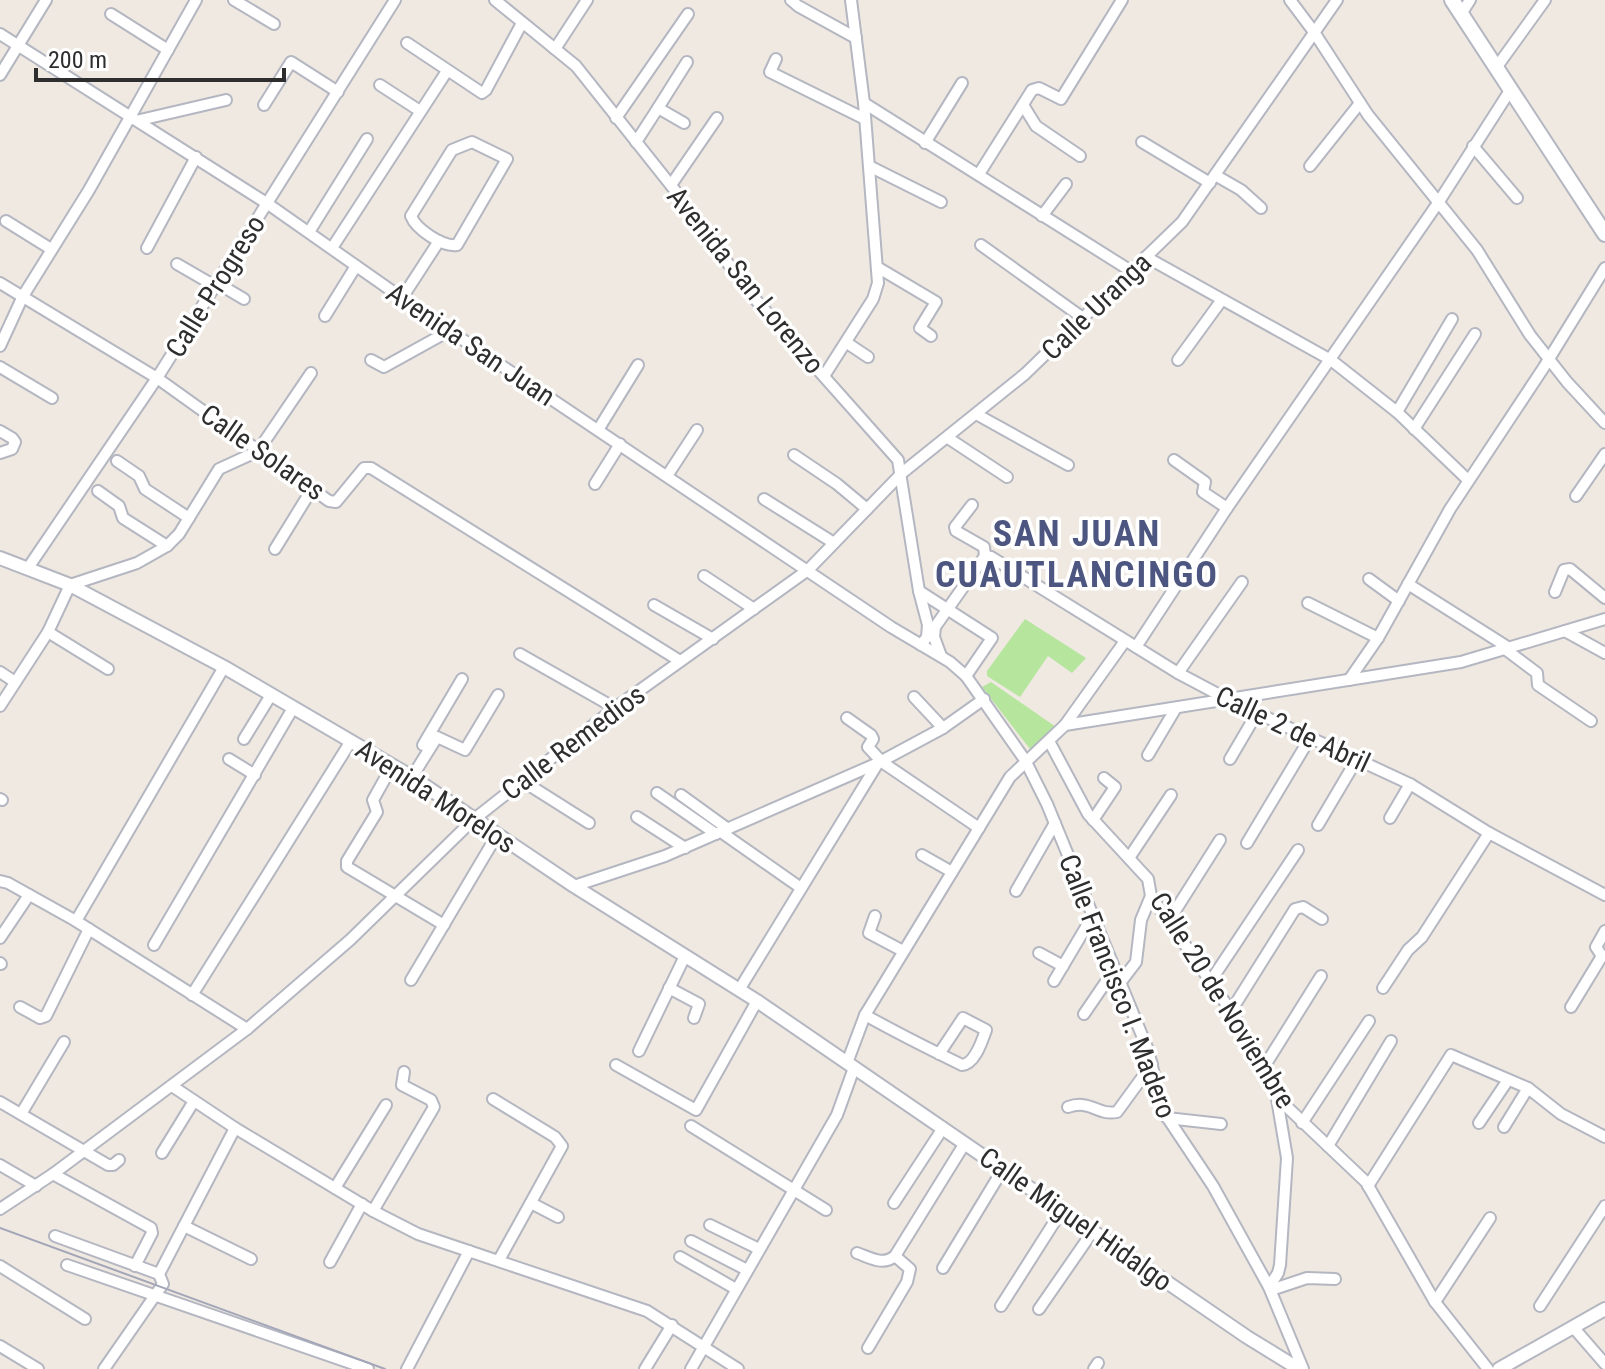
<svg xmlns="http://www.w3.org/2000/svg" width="1605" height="1369" viewBox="0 0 1605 1369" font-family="'Roboto Condensed',sans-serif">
	<rect width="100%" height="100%" fill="#efe9e1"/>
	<g fill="#b6e59e">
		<path d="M1025,619L1086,658L1072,673L1048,656L1020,697L987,676V671Z"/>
		<path d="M991,682L1056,727L1030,749L982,687Z"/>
	</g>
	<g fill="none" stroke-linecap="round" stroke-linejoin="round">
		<g stroke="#b4b7c1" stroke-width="14">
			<g id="minor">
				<path d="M234,0L274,24"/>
				<path d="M495,0L576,66L677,193L748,291L898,460L919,591L928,625L927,637L921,645"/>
				<path d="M791,0L798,6L856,38"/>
				<path d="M1290,0L1314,32L1368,115L1477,250L1530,335L1567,382L1605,423"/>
				<path d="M111,14L168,50"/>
				<path d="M1461,14L1470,0"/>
				<path d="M0,34L268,204L429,317L891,627L950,662L966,676L1025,760L1047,804L1148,1050L1163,1111L1213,1186L1269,1287L1303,1369"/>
				<path d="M407,43L482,93L486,90L522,23"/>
				<path d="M555,49L587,0"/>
				<path d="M776,59L770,72L865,119"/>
				<path d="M1496,68L1545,0"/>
				<path d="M0,75L46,0"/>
				<path d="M380,85L420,111"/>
				<path d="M864,103L1131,271"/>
				<path d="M264,105L291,62L338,92"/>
				<path d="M1023,105L1036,126L1080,156"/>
				<path d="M658,108L687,62"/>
				<path d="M616,118L688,14"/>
				<path d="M140,120L226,100"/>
				<path d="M472,142L507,159L457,245C442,247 416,229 411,216L452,150Z"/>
				<path d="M636,142L658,108L684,123"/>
				<path d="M1142,142L1210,183"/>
				<path d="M925,143L962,83"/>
				<path d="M1473,146L1517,198"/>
				<path d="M869,166L941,202"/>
				<path d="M1310,166L1360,103"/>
				<path d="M979,174L1032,90L1039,88L1061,99L1122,0"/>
				<path d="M1215,175L1241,190L1261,208"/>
				<path d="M671,185L717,118"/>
				<path d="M1042,216L1066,184"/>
				<path d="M6,221L51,249"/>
				<path d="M309,232L367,139"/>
				<path d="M981,245L1083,318"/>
				<path d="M147,248L196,157"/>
				<path d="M332,248L447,71"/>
				<path d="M1146,257L1331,360L1397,412L1468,480"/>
				<path d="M177,264L215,286"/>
				<path d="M877,267L936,302L920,328L931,336"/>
				<path d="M0,283L157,378L329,501L336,502L364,468H371L680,661"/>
				<path d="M217,283L244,299"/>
				<path d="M402,298L439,241"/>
				<path d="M325,316L356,266"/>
				<path d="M847,343L868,357"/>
				<path d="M0,346L23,296L89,190L196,0"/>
				<path d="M371,360L384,367L440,336L445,328"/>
				<path d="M1178,360L1221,301"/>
				<path d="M0,367L52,398"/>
				<path d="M824,376L873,299L878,283L864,103L851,0"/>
				<path d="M1397,412L1452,319"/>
				<path d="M976,414L1068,465"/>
				<path d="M1414,429L1475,334"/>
				<path d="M598,430L638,365"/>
				<path d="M0,431L12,438L15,442L12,449L0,453"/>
				<path d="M948,438L1007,477"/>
				<path d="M794,455L837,484L867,509"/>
				<path d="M1174,460L1205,482L1203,492L1227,508"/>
				<path d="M117,461L139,476L145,489L189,518"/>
				<path d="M667,476L697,430"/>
				<path d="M595,484L620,444"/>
				<path d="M98,491L119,506L123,518L167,546"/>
				<path d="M1576,496L1605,454"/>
				<path d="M764,499L834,543"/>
				<path d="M972,505L955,527L956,531L984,547L985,556"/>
				<path d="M275,549L312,489"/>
				<path d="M985,556L991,557L1178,673L1227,699L1410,784L1489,833L1605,895"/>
				<path d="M28,568L157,378L395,0"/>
				<path d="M704,576L754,609"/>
				<path d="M1369,579L1399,601"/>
				<path d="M1408,584L1509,648"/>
				<path d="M919,591L992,638L966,676"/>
				<path d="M1555,592L1564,570L1570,569L1605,598"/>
				<path d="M1308,603L1378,638"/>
				<path d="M654,605L713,639"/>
				<path d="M1565,631L1605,653"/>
				<path d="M48,632L108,669"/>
				<path d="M1136,647L1227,508L1438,203L1511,89"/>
				<path d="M1505,649L1537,673L1538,685L1591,721"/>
				<path d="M520,654L615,708"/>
				<path d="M941,656L934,637L935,627L985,556"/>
				<path d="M0,672L15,682"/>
				<path d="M1178,673L1242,582"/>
				<path d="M1349,680L1378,638L1450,509L1544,367L1605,268"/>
				<path d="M914,697L943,728"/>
				<path d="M0,706L48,632L70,585L137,563L167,546L179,534L219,469L258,451L311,373"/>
				<path d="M847,718L871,735L873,739L868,747L882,762L979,828"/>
				<path d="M1065,725L1461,662L1605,619"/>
				<path d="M244,739L271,695"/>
				<path d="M1049,741L1088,814L1148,879L1151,896L1231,1011L1287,1107L1366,1182L1435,1302L1488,1369"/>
				<path d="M423,745L462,679"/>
				<path d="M1148,755L1176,708"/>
				<path d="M229,759L255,775"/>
				<path d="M1230,759L1257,713"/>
				<path d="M392,766L373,800L377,812L347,861V867L444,925"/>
				<path d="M412,777L437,737L465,750L498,695"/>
				<path d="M521,780L589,823"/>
				<path d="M657,793L716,834"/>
				<path d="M681,795L728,829"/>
				<path d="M0,799L2,800"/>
				<path d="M637,817L685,848"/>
				<path d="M1390,818L1410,784"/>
				<path d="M1093,820L1115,787L1104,778"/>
				<path d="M1318,825L1357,759"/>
				<path d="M721,832L801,888"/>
				<path d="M1247,843L1310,738"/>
				<path d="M922,855L952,872"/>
				<path d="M1129,858L1171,795"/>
				<path d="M0,881L8,883L76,921L247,1029"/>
				<path d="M574,886L665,856L878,763L943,728L984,699"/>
				<path d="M1016,891L1055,823"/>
				<path d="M875,916L869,933L903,951"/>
				<path d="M76,921L224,667"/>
				<path d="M1168,922L1220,840"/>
				<path d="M0,938L29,895"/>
				<path d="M154,945L293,708"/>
				<path d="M1039,953L1063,966"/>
				<path d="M0,963L1,964"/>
				<path d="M411,980L497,835"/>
				<path d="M1054,981L1092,917"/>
				<path d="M1210,982L1298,850"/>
				<path d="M1120,983L1136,962L1141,920L1151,896"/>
				<path d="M669,988L699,1004L694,1018"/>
				<path d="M1383,988L1408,950L1422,937L1489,833"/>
				<path d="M739,990L878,763"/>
				<path d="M192,995L351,741"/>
				<path d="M20,1007L40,1018L46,1016L89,929"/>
				<path d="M1571,1007L1602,956L1596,947L1605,931"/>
				<path d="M1231,1011L1295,909L1303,907L1322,919"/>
				<path d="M1084,1014L1114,970"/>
				<path d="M865,1015C897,1033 929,1049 962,1065C975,1064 982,1041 986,1030L963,1018L939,1054"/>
				<path d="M639,1051L685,956"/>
				<path d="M847,1063L865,1015L1010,777L1065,725L1125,641"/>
				<path d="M616,1065L696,1110L757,1001"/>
				<path d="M1264,1067L1321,976"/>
				<path d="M172,1086L235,1128L373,1211L418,1234L647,1311L738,1369"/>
				<path d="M493,1099L555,1137L562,1146L499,1260"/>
				<path d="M0,1102L108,1165H113L119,1160"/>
				<path d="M1068,1107C1091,1099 1097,1116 1117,1112L1152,1064"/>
				<path d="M21,1114L64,1042"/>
				<path d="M1167,1118L1221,1124"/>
				<path d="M1302,1123L1369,1021"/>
				<path d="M1479,1123L1508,1080"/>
				<path d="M691,1126L826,1210"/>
				<path d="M1504,1127L1528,1088"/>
				<path d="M1328,1146L1391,1041"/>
				<path d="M162,1153L194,1101"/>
				<path d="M0,1165L36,1186"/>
				<path d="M53,1174L151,1228L152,1233L135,1266"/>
				<path d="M1368,1186L1451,1055L1528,1088L1561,1114L1605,1137"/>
				<path d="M335,1188L386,1105"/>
				<path d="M531,1203L558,1217"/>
				<path d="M894,1203L943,1128"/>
				<path d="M0,1209L53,1174L247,1029L350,940L473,820L615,708L808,570L902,473L1025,374L1182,222L1337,0"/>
				<path d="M373,1211L434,1107L431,1100L402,1085L404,1072"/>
				<path d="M710,1225L759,1249"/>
				<path d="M184,1226L251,1259"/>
				<path d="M55,1236L159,1274"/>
				<path d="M691,1241L747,1270"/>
				<path d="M857,1253C871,1258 883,1266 895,1256L965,1143"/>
				<path d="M680,1257L736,1289"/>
				<path d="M330,1262L362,1204"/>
				<path d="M67,1265L368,1369"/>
				<path d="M0,1266L85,1319"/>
				<path d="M943,1268L1003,1169"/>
				<path d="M1269,1287L1278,1273L1280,1265L1287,1158L1276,1093"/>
				<path d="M1271,1290L1307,1278L1335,1279"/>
				<path d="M1435,1302L1490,1218"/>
				<path d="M1001,1306L1062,1210"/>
				<path d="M1540,1306L1605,1206"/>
				<path d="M1039,1309L1093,1231"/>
				<path d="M1573,1327L1605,1364"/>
				<path d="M0,1346L38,1369"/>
				<path d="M868,1348L907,1282L910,1269L895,1256"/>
				<path d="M104,1369L163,1284L159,1274L235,1128"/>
				<path d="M407,1369L469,1251"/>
				<path d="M645,1369L672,1325"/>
				<path d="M691,1369L837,1115L854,1068"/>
				<path d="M1094,1369L1098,1363"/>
			</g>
		</g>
		<g stroke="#b4b7c1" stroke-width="16">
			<g id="tertiary">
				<path d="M0,558L70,585L224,667L412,777L574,886L757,1001L1247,1337L1299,1369"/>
				<path d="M1499,1369L1605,1309"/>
			</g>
		</g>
		<g stroke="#b4b7c1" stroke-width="18">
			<path id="secondary" d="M1452,0L1605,234"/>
		</g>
		<use href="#minor" stroke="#fff" stroke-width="10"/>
		<use href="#tertiary" stroke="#fff" stroke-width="12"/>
		<use href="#secondary" stroke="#fff" stroke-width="14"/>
		<path stroke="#a3a6b8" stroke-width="2" d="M0,1228L385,1369"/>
	</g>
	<g text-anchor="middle" stroke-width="7" stroke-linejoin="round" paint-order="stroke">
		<g font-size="28" fill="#2e2e2e" stroke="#fff">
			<text transform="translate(746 280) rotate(51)" y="10">Avenida San Lorenzo</text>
			<text transform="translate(215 286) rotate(-58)" y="10">Calle Progreso</text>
			<text transform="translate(1096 306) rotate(-44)" y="10">Calle Uranga</text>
			<text transform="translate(471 344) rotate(34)" y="10">Avenida San Juan</text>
			<text transform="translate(263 452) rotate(35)" y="10">Calle Solares</text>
			<text transform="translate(1293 729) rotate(25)" y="10">Calle 2 de Abril</text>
			<text transform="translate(573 742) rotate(-37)" y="10">Calle Remedios</text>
			<text transform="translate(436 796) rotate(33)" y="10">Avenida Morelos</text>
			<text transform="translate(1118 986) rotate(69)" y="10">Calle Francisco I. Madero</text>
			<text transform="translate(1223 1000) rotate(58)" y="10">Calle 20 de Noviembre</text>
			<text transform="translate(1076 1219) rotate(35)" y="10">Calle Miguel Hidalgo</text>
		</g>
		<g font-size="36" font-weight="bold" letter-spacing="2" fill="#4d5680" stroke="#fff">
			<text x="1077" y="546">SAN JUAN<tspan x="1077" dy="41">CUAUTLANCINGO</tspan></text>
		</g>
	</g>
	<path d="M36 68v12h248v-12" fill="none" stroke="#2e2e2e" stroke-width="4"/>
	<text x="48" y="68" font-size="24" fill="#2e2e2e" stroke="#ffffff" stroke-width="6" paint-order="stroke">200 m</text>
</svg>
